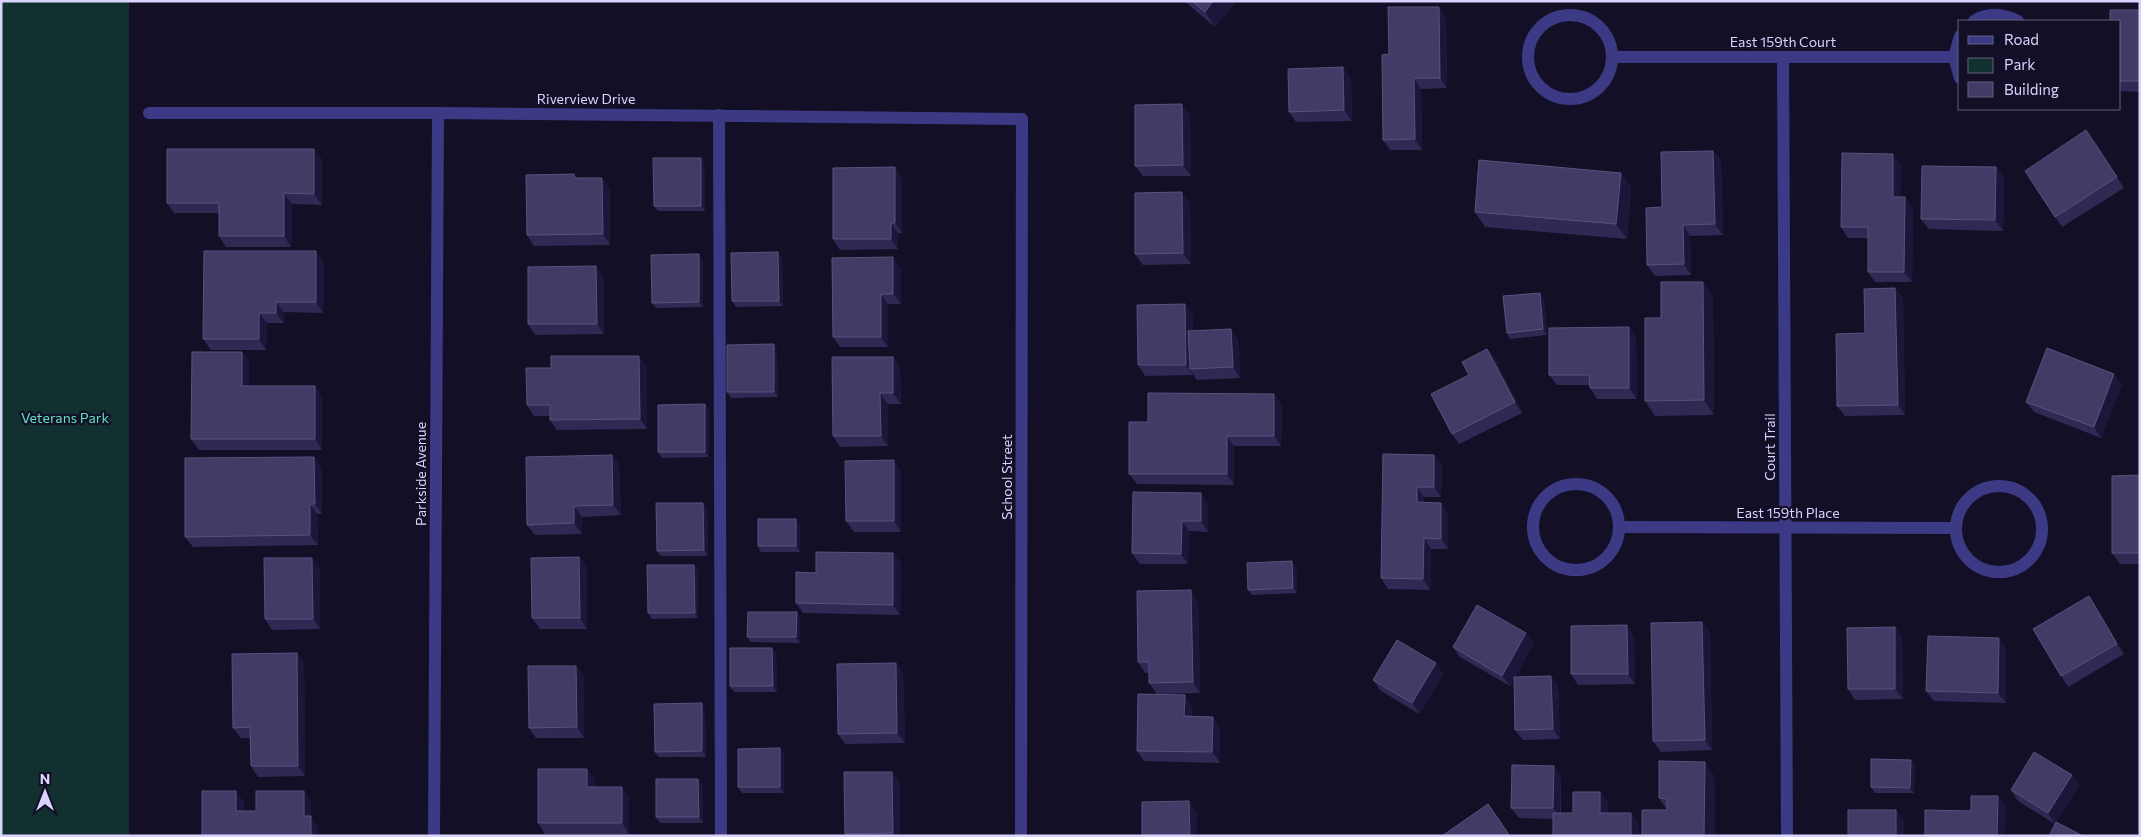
<svg xmlns="http://www.w3.org/2000/svg" width="2141" height="837" viewBox="0 0 2141 837" font-family="Commissioner,sans-serif">
	<rect width="100%" height="100%" fill="#130f26"/>
	<rect fill="#12302f" x="1" y="1" width="128" height="835"/>
	<g fill="none" stroke-linecap="round" stroke-linejoin="round">
		<path stroke="#3d3a85" stroke-width="12" d="M719,115L721,836"/>
		<g stroke="#3d3a85" stroke-width="12">
			<circle cx="1570" cy="57" r="42"/>
			<path d="M1974,21C1988,12 2004,14 2018,21"/>
			<path d="M1960,36L1954,57L1960,78"/>
			<path d="M1613,57H1954"/>
			<path d="M1783,57L1787,836"/>
			<path d="M149,113H438L1022,119L1021,836"/>
			<circle cx="1576" cy="527" r="43"/>
			<circle cx="1999" cy="529" r="43"/>
			<path d="M1620,527L1956,528"/>
			<path d="M434,836L438,113"/>
		</g>
	</g>
	<g fill="#312854">
		<path d="M1184,1H1236L1215,27Z"/>
		<path d="M2140,10V92L2120,91V21Z"/>
		<path d="M1446,17L1447,88L1421,89L1422,150H1390L1383,140L1389,54Z"/>
		<path d="M1351,78L1352,121L1296,122L1289,112Z"/>
		<path d="M1190,115L1191,176H1143L1135,166Z"/>
		<path d="M2094,141L2124,188L2062,227L2055,217Z"/>
		<path d="M314,149L322,160V205L292,204L291,247H226L219,236V213H174L167,203Z"/>
		<path d="M1713,151L1721,161L1723,235L1690,236L1691,275L1655,276L1647,265L1662,207Z"/>
		<path d="M701,158L704,163L705,211H658L654,206Z"/>
		<path d="M1901,165L1900,197H1905L1913,208L1912,282H1875L1868,272V238H1848L1841,227Z"/>
		<path d="M895,167L902,178V233H898V249L840,250L833,239Z"/>
		<path d="M1996,167L2004,178L2003,231L1929,229L1921,219Z"/>
		<path d="M1621,173L1631,188L1627,239L1485,227L1475,212Z"/>
		<path d="M574,174L577,178H602L610,189V245L534,246L527,235Z"/>
		<path d="M1190,203L1191,264L1143,265L1135,254Z"/>
		<path d="M778,252L782,258L783,306L736,307L732,301Z"/>
		<path d="M703,260V307L656,308L652,303Z"/>
		<path d="M324,262L323,313L284,312V323H267L266,350H211L203,339Z"/>
		<path d="M901,268V304H888V347H840L833,337Z"/>
		<path d="M604,277V334L535,335L528,324Z"/>
		<path d="M1895,288L1903,299L1905,415L1845,416L1837,406L1865,333Z"/>
		<path d="M1713,296L1714,415L1655,416L1645,401L1661,318Z"/>
		<path d="M1544,298L1547,335L1510,339L1507,333Z"/>
		<path d="M1193,315V331L1231,329L1238,340L1240,378L1197,380L1193,374V375L1145,376L1138,365Z"/>
		<path d="M1629,327L1636,337L1637,399H1597L1590,388V385H1557L1549,375Z"/>
		<path d="M774,344L777,350L778,397L731,398L727,392Z"/>
		<path d="M1487,349L1495,359L1522,413L1459,444L1452,434L1469,375Z"/>
		<path d="M242,352L249,362V386H315L322,397V450H199L191,439Z"/>
		<path d="M893,357L900,367L901,404H888V446L840,447L833,436Z"/>
		<path d="M647,366V429L557,430L550,420V416H534L527,405Z"/>
		<path d="M2122,385L2101,438L2034,412L2026,402Z"/>
		<path d="M705,404L709,410V457L662,458L658,452Z"/>
		<path d="M1282,404L1281,446H1234V485L1137,484L1129,474L1148,422Z"/>
		<path d="M1383,454L1442,465L1441,497H1424V503H1441L1448,514V549H1431L1430,590L1388,589L1381,578Z"/>
		<path d="M612,455L619,465L621,515L582,517V534L535,535L527,525Z"/>
		<path d="M314,457L322,468V514H317L318,545L193,547L185,537Z"/>
		<path d="M901,471V532H854L846,521Z"/>
		<path d="M2140,475V564H2120L2112,553Z"/>
		<path d="M1208,504V532L1189,531L1188,564H1140L1132,553Z"/>
		<path d="M707,508L708,556H661L657,551Z"/>
		<path d="M800,525V552H761L758,546Z"/>
		<path d="M893,553L901,564L900,615L803,613L796,603L816,573Z"/>
		<path d="M579,557L587,567V629H540L532,618Z"/>
		<path d="M694,565L698,571V618L652,619L648,613Z"/>
		<path d="M1296,567L1297,593L1252,595L1248,590Z"/>
		<path d="M320,568V629L272,630L265,619Z"/>
		<path d="M2089,596L2096,607L2124,654L2068,687L2061,676Z"/>
		<path d="M1198,601L1200,693L1157,694L1149,683V673H1145L1138,662Z"/>
		<path d="M800,618V643L751,642L747,637Z"/>
		<path d="M1702,622L1710,633L1712,750L1661,752L1653,741Z"/>
		<path d="M1895,627L1902,638L1903,699L1855,700L1848,689Z"/>
		<path d="M1634,636L1635,684L1578,685L1571,674Z"/>
		<path d="M1534,643L1515,677L1551,676L1558,686L1560,739L1523,740L1515,730L1514,678L1510,686L1460,657L1453,647Z"/>
		<path d="M2006,648V703L1934,701L1926,691Z"/>
		<path d="M297,653L304,664L305,776L258,777L251,766L250,738H241L233,728Z"/>
		<path d="M776,653L777,692H734L730,686Z"/>
		<path d="M576,666L584,676V738H536L529,728Z"/>
		<path d="M903,673L905,743L845,744L838,734Z"/>
		<path d="M1443,674L1419,714L1380,690L1373,680Z"/>
		<path d="M1192,706V716L1220,727V763L1144,761L1137,751Z"/>
		<path d="M705,709L706,757H659L655,752Z"/>
		<path d="M780,748L784,754V793H742L738,787Z"/>
		<path d="M1915,765L1914,793H1875L1871,787Z"/>
		<path d="M2072,775L2079,786L2055,824L2018,801L2011,790Z"/>
		<path d="M1561,776V813H1573L1600,792L1608,802V813L1639,823V836H1553V819L1519,818L1511,808Z"/>
		<path d="M1715,777V836H1642L1667,810L1659,798Z"/>
		<path d="M595,779V787L629,798V834H545L538,823Z"/>
		<path d="M698,779L702,784L703,823H660L656,817Z"/>
		<path d="M900,782V836H846L845,834Z"/>
	</g>
	<g fill="#1d163a">
		<path d="M1213,1H1236L1215,27L1205,12Z"/>
		<path d="M1439,7L1446,17L1447,88L1440,78Z"/>
		<path d="M1343,67L1351,78L1352,121L1344,110Z"/>
		<path d="M1414,78L1421,89L1422,150L1415,139Z"/>
		<path d="M1182,104L1190,115L1191,176L1183,165Z"/>
		<path d="M314,149L322,160V205L314,194Z"/>
		<path d="M1713,151L1721,161L1723,235L1715,224Z"/>
		<path d="M1893,154L1901,165L1900,208L1893,197Z"/>
		<path d="M701,158L704,163L705,211L701,206Z"/>
		<path d="M895,167L902,178V233L895,223Z"/>
		<path d="M1996,167L2004,178L2003,231L1995,220Z"/>
		<path d="M1621,173L1631,188L1627,239L1616,224Z"/>
		<path d="M602,178L610,189V245L603,234Z"/>
		<path d="M1182,192L1190,203L1191,264L1183,253Z"/>
		<path d="M284,193L292,204L291,247L284,236Z"/>
		<path d="M1905,197L1913,208L1912,282L1904,272Z"/>
		<path d="M891,223L898,233V249L891,239Z"/>
		<path d="M1683,225L1690,236L1691,275L1684,264Z"/>
		<path d="M316,251L324,262L323,313L316,302Z"/>
		<path d="M778,252L782,258L783,306L779,301Z"/>
		<path d="M699,254L703,260V307L699,302Z"/>
		<path d="M893,257L901,268V304L893,294Z"/>
		<path d="M596,266L604,277V334L597,324Z"/>
		<path d="M1703,282L1713,296L1714,415L1704,400Z"/>
		<path d="M1895,288L1903,299L1905,415L1898,405Z"/>
		<path d="M1540,293L1544,298L1547,335L1543,329Z"/>
		<path d="M881,294L888,304V347L881,337Z"/>
		<path d="M276,302L284,312V323L276,313Z"/>
		<path d="M1185,304L1193,315V369H1190L1193,374V375L1186,365Z"/>
		<path d="M259,313L267,323L266,350L259,339Z"/>
		<path d="M1629,327L1636,337L1637,399L1629,388Z"/>
		<path d="M1231,329L1238,340L1240,378L1233,367Z"/>
		<path d="M774,344L777,350L778,397L774,392Z"/>
		<path d="M1487,349L1495,359L1522,413L1515,402Z"/>
		<path d="M242,352L249,362V397L242,386Z"/>
		<path d="M639,356L647,366V429L640,419Z"/>
		<path d="M893,357L900,367L901,404L893,393Z"/>
		<path d="M2114,374L2122,385L2101,438L2094,427Z"/>
		<path d="M315,386L322,397V450L315,439Z"/>
		<path d="M880,393L888,404V446L881,436Z"/>
		<path d="M1274,394L1282,404L1281,446L1274,436Z"/>
		<path d="M705,404L709,410V457L705,452Z"/>
		<path d="M1227,436L1234,446V485L1227,474Z"/>
		<path d="M612,455L619,465L621,515L613,505Z"/>
		<path d="M1434,455L1442,465L1441,497L1434,487Z"/>
		<path d="M314,457L322,468V514L315,504Z"/>
		<path d="M894,460L901,471V532L894,521Z"/>
		<path d="M1417,487L1424,497V513L1417,502Z"/>
		<path d="M1201,493L1208,504V532L1201,521Z"/>
		<path d="M703,503L707,508L708,556L704,550Z"/>
		<path d="M1441,503L1448,514V549L1441,539Z"/>
		<path d="M310,504L317,514L318,545L310,535Z"/>
		<path d="M574,506L582,517V534L574,523Z"/>
		<path d="M796,519L800,525V552L796,546Z"/>
		<path d="M1182,521L1189,531L1188,564L1181,554Z"/>
		<path d="M1424,538L1431,549L1430,590L1423,579Z"/>
		<path d="M893,553L901,564L900,615L893,605Z"/>
		<path d="M579,557L587,567V629L580,618Z"/>
		<path d="M312,558L320,568V629L313,619Z"/>
		<path d="M1292,561L1296,567L1297,593L1293,588Z"/>
		<path d="M694,565L698,571V618L695,613Z"/>
		<path d="M1191,590L1198,601L1200,693L1193,682Z"/>
		<path d="M2089,596L2096,607L2124,654L2117,644Z"/>
		<path d="M797,612L800,618V643L796,637Z"/>
		<path d="M1702,622L1710,633L1712,750L1705,740Z"/>
		<path d="M1627,625L1634,636L1635,684L1628,674Z"/>
		<path d="M1895,627L1902,638L1903,699L1895,689Z"/>
		<path d="M1526,633L1534,643L1510,686L1502,676Z"/>
		<path d="M1999,638L2006,648V703L1998,693Z"/>
		<path d="M772,648L776,653L777,692L773,686Z"/>
		<path d="M297,653L304,664L305,776L298,766Z"/>
		<path d="M896,663L903,673L905,743L897,733Z"/>
		<path d="M1436,663L1443,674L1419,714L1412,703Z"/>
		<path d="M576,666L584,676V738L577,727Z"/>
		<path d="M1551,676L1558,686L1560,739L1553,729Z"/>
		<path d="M1185,695L1192,706V727L1184,716Z"/>
		<path d="M702,703L705,709L706,757L702,751Z"/>
		<path d="M1213,717L1220,727V763L1212,752Z"/>
		<path d="M780,748L784,754V793L780,787Z"/>
		<path d="M1911,760L1915,765L1914,793L1910,788Z"/>
		<path d="M1705,762L1715,777V836H1704Z"/>
		<path d="M1554,766L1561,776L1560,819L1553,808Z"/>
		<path d="M587,769L595,779V798L587,787Z"/>
		<path d="M892,772L900,782V836H895L893,833Z"/>
		<path d="M2072,775L2079,786L2055,824L2048,813Z"/>
		<path d="M698,779L702,784L703,823L699,817Z"/>
		<path d="M622,787L629,798V834L622,823Z"/>
		<path d="M236,791L244,802V821L236,811Z"/>
		<path d="M304,791L311,802V817L318,827V836H311L304,816Z"/>
		<path d="M1600,792L1608,802V824L1600,813Z"/>
		<path d="M1998,796L2006,807L2005,836H1997Z"/>
		<path d="M1189,801L1197,812V836H1190Z"/>
		<path d="M1896,810L1904,820V836H1896Z"/>
		<path d="M1631,813L1639,823V836H1631Z"/>
	</g>
	<g fill="#433a66" stroke="#5a527e">
		<path d="M1192,1H1213L1205,12Z"/>
		<path d="M1388,7H1439L1440,78H1414L1415,139L1383,140L1382,55L1389,54Z"/>
		<path d="M2110,10H2140V81H2120V21H2110Z"/>
		<path d="M1343,67L1344,110L1289,112L1288,69Z"/>
		<path d="M1182,104L1183,165L1135,166V105Z"/>
		<path d="M2086,130L2117,177L2055,217L2025,171Z"/>
		<path d="M167,149H314V194L284,193V236H219V203H167Z"/>
		<path d="M1713,151L1715,224L1683,225L1684,264L1647,265L1646,208L1662,207L1661,152Z"/>
		<path d="M1842,153L1893,154V197H1905L1904,272H1868V227H1841Z"/>
		<path d="M653,158H701V206H654Z"/>
		<path d="M1479,160L1621,173L1616,224L1475,212Z"/>
		<path d="M1922,166L1996,167L1995,220L1921,219Z"/>
		<path d="M895,167V223H891V239H833V168Z"/>
		<path d="M574,174V178H602L603,234L527,235L526,175Z"/>
		<path d="M1182,192L1183,253L1135,254V193Z"/>
		<path d="M204,251H316V302H276V313H259V339H203Z"/>
		<path d="M778,252L779,301H732L731,253Z"/>
		<path d="M699,254V302L652,303L651,255Z"/>
		<path d="M893,257V294H881V337H833L832,258Z"/>
		<path d="M596,266L597,324H528V267Z"/>
		<path d="M1661,282H1703L1704,400L1645,401V318H1661Z"/>
		<path d="M1895,288L1898,405L1837,406L1836,334L1865,333L1864,289Z"/>
		<path d="M1540,293L1543,329L1507,333L1503,296Z"/>
		<path d="M1185,304L1186,365H1138L1137,305Z"/>
		<path d="M1629,327V388H1590L1589,375H1549V328Z"/>
		<path d="M1231,329L1233,367L1190,369L1188,331Z"/>
		<path d="M774,344V392H727V345Z"/>
		<path d="M2047,348L2114,374L2094,427L2026,402Z"/>
		<path d="M1487,349L1515,402L1452,434L1431,394L1469,375L1462,362Z"/>
		<path d="M192,352H242V386H315V439H191Z"/>
		<path d="M551,356H639L640,419L550,420V405H527L526,368H551Z"/>
		<path d="M832,357H893V393H880L881,436H833Z"/>
		<path d="M1148,393L1274,394V436H1227V474H1129V422H1148Z"/>
		<path d="M705,404V452H658V405Z"/>
		<path d="M1383,454L1434,455V487H1417V502L1441,503V539L1424,538L1423,579L1381,578Z"/>
		<path d="M612,455L613,505L574,506V523L527,525L526,457Z"/>
		<path d="M314,457L315,504H310V535L185,537V458Z"/>
		<path d="M894,460V521H846L845,461Z"/>
		<path d="M2140,475V553H2112V476Z"/>
		<path d="M1133,492L1201,493V521H1182L1181,554L1132,553Z"/>
		<path d="M656,503H703L704,550L657,551Z"/>
		<rect x="758" y="519" width="38" height="27"/>
		<path d="M816,552L893,553V605L796,603V572L816,573Z"/>
		<path d="M579,557L580,618H532L531,558Z"/>
		<path d="M264,558H312L313,619H265Z"/>
		<path d="M1292,561L1293,588L1248,590L1247,563Z"/>
		<path d="M647,565H694L695,613H648Z"/>
		<path d="M1191,590L1193,682L1149,683V662H1138L1137,591Z"/>
		<path d="M2089,596L2117,644L2061,676L2033,629Z"/>
		<path d="M1477,605L1526,633L1502,676L1453,647Z"/>
		<path d="M748,612H797L796,637H747Z"/>
		<path d="M1702,622L1705,740L1653,741L1651,623Z"/>
		<path d="M1627,625L1628,674H1571V626Z"/>
		<path d="M1895,627V689H1848L1847,628Z"/>
		<path d="M1928,636L1999,638L1998,693L1926,691Z"/>
		<path d="M1397,640L1436,663L1412,703L1373,680Z"/>
		<path d="M730,648H772L773,686H730Z"/>
		<path d="M297,653L298,766H251L250,727L233,728L232,654Z"/>
		<path d="M896,663L897,733L838,734L837,664Z"/>
		<path d="M528,666H576L577,727L529,728Z"/>
		<path d="M1551,676L1553,729L1515,730L1514,677Z"/>
		<path d="M1138,694L1185,695L1184,716L1213,717L1212,752L1137,751Z"/>
		<path d="M702,703V751L655,752L654,704Z"/>
		<path d="M780,748V787H738V749Z"/>
		<path d="M2034,752L2072,775L2048,813L2011,790Z"/>
		<path d="M1871,759L1911,760L1910,788L1871,787Z"/>
		<path d="M1659,761L1705,762L1704,836H1642V810H1667V799L1659,798Z"/>
		<path d="M1512,765L1554,766L1553,808H1511Z"/>
		<path d="M538,769H587V787H622V823H538Z"/>
		<path d="M844,772H892L893,833L845,834Z"/>
		<path d="M656,779H698L699,817H656Z"/>
		<path d="M202,791H236V811H256V791H304V816H311V836H202Z"/>
		<path d="M1573,792H1600V813H1631V836H1553V813H1573Z"/>
		<path d="M1971,796H1998L1997,836H1925V810L1971,811Z"/>
		<path d="M1189,801L1190,836H1142V802Z"/>
		<path d="M1488,804L1510,836H1442Z"/>
		<rect x="1848" y="810" width="48" height="26"/>
		<path d="M2056,822L2083,836H2049Z"/>
	</g>
	<g text-anchor="middle" stroke-width="4.5" stroke-linejoin="round" paint-order="stroke">
		<g font-size="14" fill="#d9d4ff" stroke="#130f26">
			<text x="1783" y="47">East 159th Court</text>
			<text x="586" y="104">Riverview Drive</text>
			<text transform="translate(1770 447) rotate(-90)" y="5">Court Trail</text>
			<text transform="translate(421 474) rotate(-90)" y="5">Parkside Avenue</text>
			<text transform="translate(1007 477) rotate(-90)" y="5">School Street</text>
			<text x="1788" y="518">East 159th Place</text>
		</g>
		<g font-size="14" fill="#5fe0c0" stroke="#130f26">
			<text x="65" y="423">Veterans Park</text>
		</g>
	</g>
	<rect width="2141" height="837" fill="none" stroke="#d9d4ff" stroke-width="5"/>
	<rect x="1958" y="20" width="162" height="90" fill="#130f26" stroke="#625e7d"/>
	<rect x="1968" y="36" width="25" height="8" fill="#3d3a85" stroke="#625e7d"/>
	<text x="2004" y="45" font-size="15" fill="#d9d4ff">Road</text>
	<rect x="1968" y="58" width="25" height="15" fill="#12302f" stroke="#625e7d"/>
	<text x="2004" y="70" font-size="15" fill="#d9d4ff">Park</text>
	<rect x="1968" y="82" width="25" height="15" fill="#433a66" stroke="#625e7d"/>
	<text x="2004" y="95" font-size="15" fill="#d9d4ff">Building</text>
	<g transform="translate(45 792)" stroke="#130f26" stroke-width="4" paint-order="stroke">
	<path d="M0-4L9 19L0 12L-9 19Z" fill="#d9d4ff"/>
	<text y="-8" font-size="14" font-weight="bold" text-anchor="middle" fill="#d9d4ff">N</text>
	</g>
</svg>
